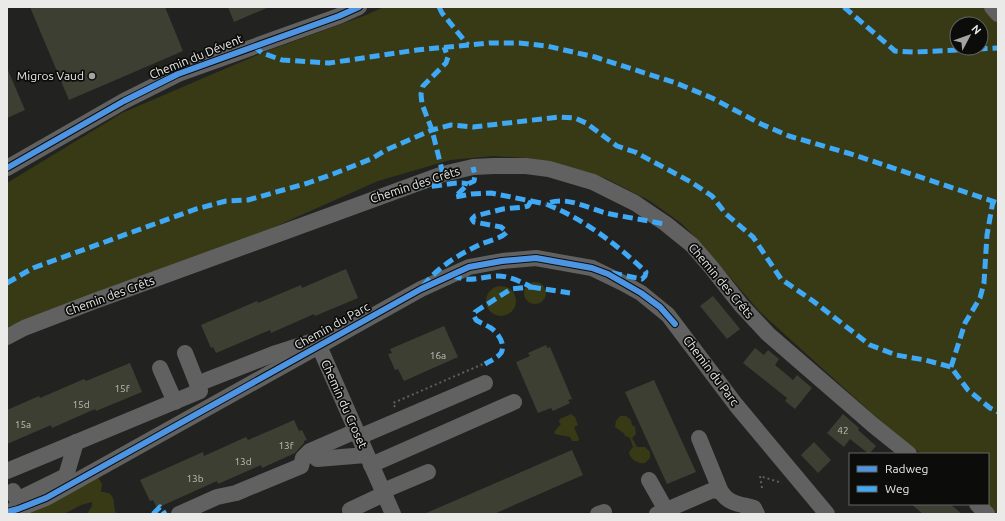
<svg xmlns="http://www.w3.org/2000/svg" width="1005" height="521" viewBox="0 0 1005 521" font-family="Ubuntu,sans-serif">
	<rect width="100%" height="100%" fill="#222321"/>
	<g fill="#383a16" fill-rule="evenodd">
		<path d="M384,7H998V514H996L985,504H988V454H922L911,447L876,417L759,311L698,240L681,223L650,201L605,178L563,166L528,158L493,156L450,160L378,181L207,257L7,327V183L122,113L262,53L366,15ZM957,24H981V48H957Z"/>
		<circle cx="535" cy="293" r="11"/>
		<circle cx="501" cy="301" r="15"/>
		<path d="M571,414L575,417L578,425L574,427L579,439L578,441H572L570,437L555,434L554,432L561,424L559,422L560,419Z"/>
		<path d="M620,416H626L631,420L632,425L635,427L636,434L632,438L637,447H645L650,452V458L645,463C637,464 630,459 629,452L633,447L630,438L625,436L624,433L622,432L615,427L616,421Z"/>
		<path d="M94,472L102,484L101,492C118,492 112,504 116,514H87L92,506V502L81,505L64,514H7Z"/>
	</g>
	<g fill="#3d3f32">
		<path d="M30,7H165L183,51L69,100Z"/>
		<path d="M228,7H269L234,22Z"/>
		<path d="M7,68L25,110L7,118Z"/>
		<path d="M346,269L358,298L315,316L314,314L271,333L270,330L216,353L213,347L211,348L201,325L257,301L258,303L301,285L302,288Z"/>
		<path d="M713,296L740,329L727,339L700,306Z"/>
		<path d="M444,326L458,357L404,381L398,369L395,370L388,354L392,353L390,349Z"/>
		<path d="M546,345L547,348L550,347L572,399L568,400L570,403L553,411L551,408L538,413L516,362L530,356L528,353Z"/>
		<path d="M755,348L764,355L768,350L779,359L775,365L793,380L797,375L812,388L795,409L785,401L787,398L777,390L743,363Z"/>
		<path d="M130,363L142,392L96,411L95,409L52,428L51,425L7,444V410L39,396L40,398L84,379L86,381Z"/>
		<path d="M654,380L696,472L667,484L625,392Z"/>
		<path d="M843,414L859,428L858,430L876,446L869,454L850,439L844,447L827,433Z"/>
		<path d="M294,420L299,431L302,430L307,440L304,441V443L295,453L262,468L261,465L218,484L217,481L157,508L153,500L150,501L140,480L203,452L204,456L246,437L248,440Z"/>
		<path d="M814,442L831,460L818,473L801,455Z"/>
		<path d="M572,450L583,475L494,514H424Z"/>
		<path d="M911,504H950L962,514H923Z"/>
	</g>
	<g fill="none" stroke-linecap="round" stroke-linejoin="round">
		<g stroke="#60605f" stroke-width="2" stroke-dasharray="2 3" stroke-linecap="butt">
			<path d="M395,407L393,403L483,364"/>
			<path d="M762,488L760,476L782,483"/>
		</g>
		<g stroke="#616161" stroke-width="16">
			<path d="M992,7L998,14"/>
			<path d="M7,168L124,101L178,74L339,16L359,7"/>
			<path d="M7,337L24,328L92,302L443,174L473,167L494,166H526L549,169L593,182L635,203L666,224L692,245L711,267L741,305L768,334L873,425L909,454"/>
			<path d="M160,368L175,402"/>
			<path d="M197,384L276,353L310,342L319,346L393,514"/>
			<path d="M359,437L485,383"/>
			<path d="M699,438L721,492"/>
			<path d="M317,459L366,455"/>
			<path d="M371,465L514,402"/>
			<path d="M7,471L200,391L185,353"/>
			<path d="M649,480L666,510"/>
			<path d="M13,491L17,500L66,476L76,442"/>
			<path d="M383,491L428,472"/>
			<path d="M977,504L987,514"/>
			<path d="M350,510L384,494"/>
			<path d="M7,512L18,509L46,498L421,289L469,267L502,261L536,258L592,268L623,283L641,293L668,315L736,405L827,514"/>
			<path d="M179,514L217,497L236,493L301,466L303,458L310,451L356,431"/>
			<path d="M598,514L604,512"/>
			<path d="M657,514L713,490L721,492C729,504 740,504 754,508L757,514"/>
		</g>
		<g stroke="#3fa9f5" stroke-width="5" stroke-dasharray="10 5" stroke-linecap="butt">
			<path d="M439,7L442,13L468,45"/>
			<path d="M844,7L895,51L915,52L998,48"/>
			<path d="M254,46L262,53L282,60L329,63L417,50L489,43H519L547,46L595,57L676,83L712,98L761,124L789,136L851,154L998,203"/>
			<path d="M443,174L432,130L422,104L421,94L423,86L446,63L448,57L444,47"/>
			<path d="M418,182C429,193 452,179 468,184"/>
			<path d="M531,201L546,204"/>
			<path d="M612,273L642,279L645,276L646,272C616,244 584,219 546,204C565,195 587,208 606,213C623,217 641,219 659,223L666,224"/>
			<path d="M452,275C470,284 481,276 498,276C509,276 522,282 531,287L511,289L475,312L474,316L476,320C481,323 486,325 491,328C498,333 506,344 501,353C497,358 490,361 485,364"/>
			<path d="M7,283L33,268L196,209L226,201L248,200L308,183L333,174L371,159L386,150L432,130L451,125L473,127L559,117L575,118L586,123L617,146L635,152L691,182L712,196L726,214L753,237L781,279L813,301L870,345L896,355L925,360L951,367L968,390L990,408L998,412"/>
			<path d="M423,286C438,267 458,255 479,245C487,241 501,239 507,232L501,227L474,222L472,219L475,216L503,209L524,207L528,206L531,201L491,193L471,194L455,197L468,184L474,181L475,175L473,167"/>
			<path d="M531,287L570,293"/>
			<path d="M951,367L965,323L980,298L984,283L987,235L993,201"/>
			<path d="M153,514L160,507L165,514"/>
		</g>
		<g stroke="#0c0d0b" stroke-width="8">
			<g id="cycleway">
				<path d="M7,168L124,101L178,74L339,16L359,7"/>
				<path d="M7,512L18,509L46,498L421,289L469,267L502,261L536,258L592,268L608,274L641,293L660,307L675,324"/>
			</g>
		</g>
		<use href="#cycleway" stroke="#4d94e3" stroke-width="6"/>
	</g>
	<circle fill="#a4a5a2" stroke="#0c0d0b" stroke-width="1.5" cx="92" cy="76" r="4"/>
	<g text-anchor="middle" stroke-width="3.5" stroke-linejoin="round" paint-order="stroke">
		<g font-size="10" fill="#bfc0ba">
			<text x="438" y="359">16a</text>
			<text x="122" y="392">15f</text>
			<text x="81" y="408">15d</text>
			<text x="23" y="428">15a</text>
			<text x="843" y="434">42</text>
			<text x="286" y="449">13f</text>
			<text x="243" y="465">13d</text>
			<text x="195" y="482">13b</text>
		</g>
		<g font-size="12" fill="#eaebe8" stroke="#0c0d0b">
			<text transform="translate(196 57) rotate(-22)" y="4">Chemin du Dévent</text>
			<text transform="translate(415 185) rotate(-18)" y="4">Chemin des Crêts</text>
			<text transform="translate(721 281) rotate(50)" y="4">Chemin des Crêts</text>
			<text transform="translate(110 296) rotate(-20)" y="4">Chemin des Crêts</text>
			<text transform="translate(332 326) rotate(-29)" y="4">Chemin du Parc</text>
			<text transform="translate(711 371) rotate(53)" y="4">Chemin du Parc</text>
			<text transform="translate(344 404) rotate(66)" y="4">Chemin du Croset</text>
		</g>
		<g font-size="12" fill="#eaebe8" stroke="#0c0d0b" text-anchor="end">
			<text x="84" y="80">Migros Vaud</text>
		</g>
	</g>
	<rect width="1005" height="521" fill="none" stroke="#eaebe8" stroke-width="16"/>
	<rect x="849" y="453" width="140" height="52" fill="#0c0d0b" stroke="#656663"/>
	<rect x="857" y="466" width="20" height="6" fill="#4d94e3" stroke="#656663"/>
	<text x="885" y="473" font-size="12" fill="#eaebe8">Radweg</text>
	<rect x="857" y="486" width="20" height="6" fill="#3fa9f5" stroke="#656663"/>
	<text x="885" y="493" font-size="12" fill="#eaebe8">Weg</text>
	<g transform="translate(969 36) rotate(49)"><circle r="19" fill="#0c0d0b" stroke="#656663"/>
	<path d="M0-3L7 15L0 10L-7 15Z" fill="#a4a5a2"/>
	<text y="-6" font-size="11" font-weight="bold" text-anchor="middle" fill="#eaebe8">N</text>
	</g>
</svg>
